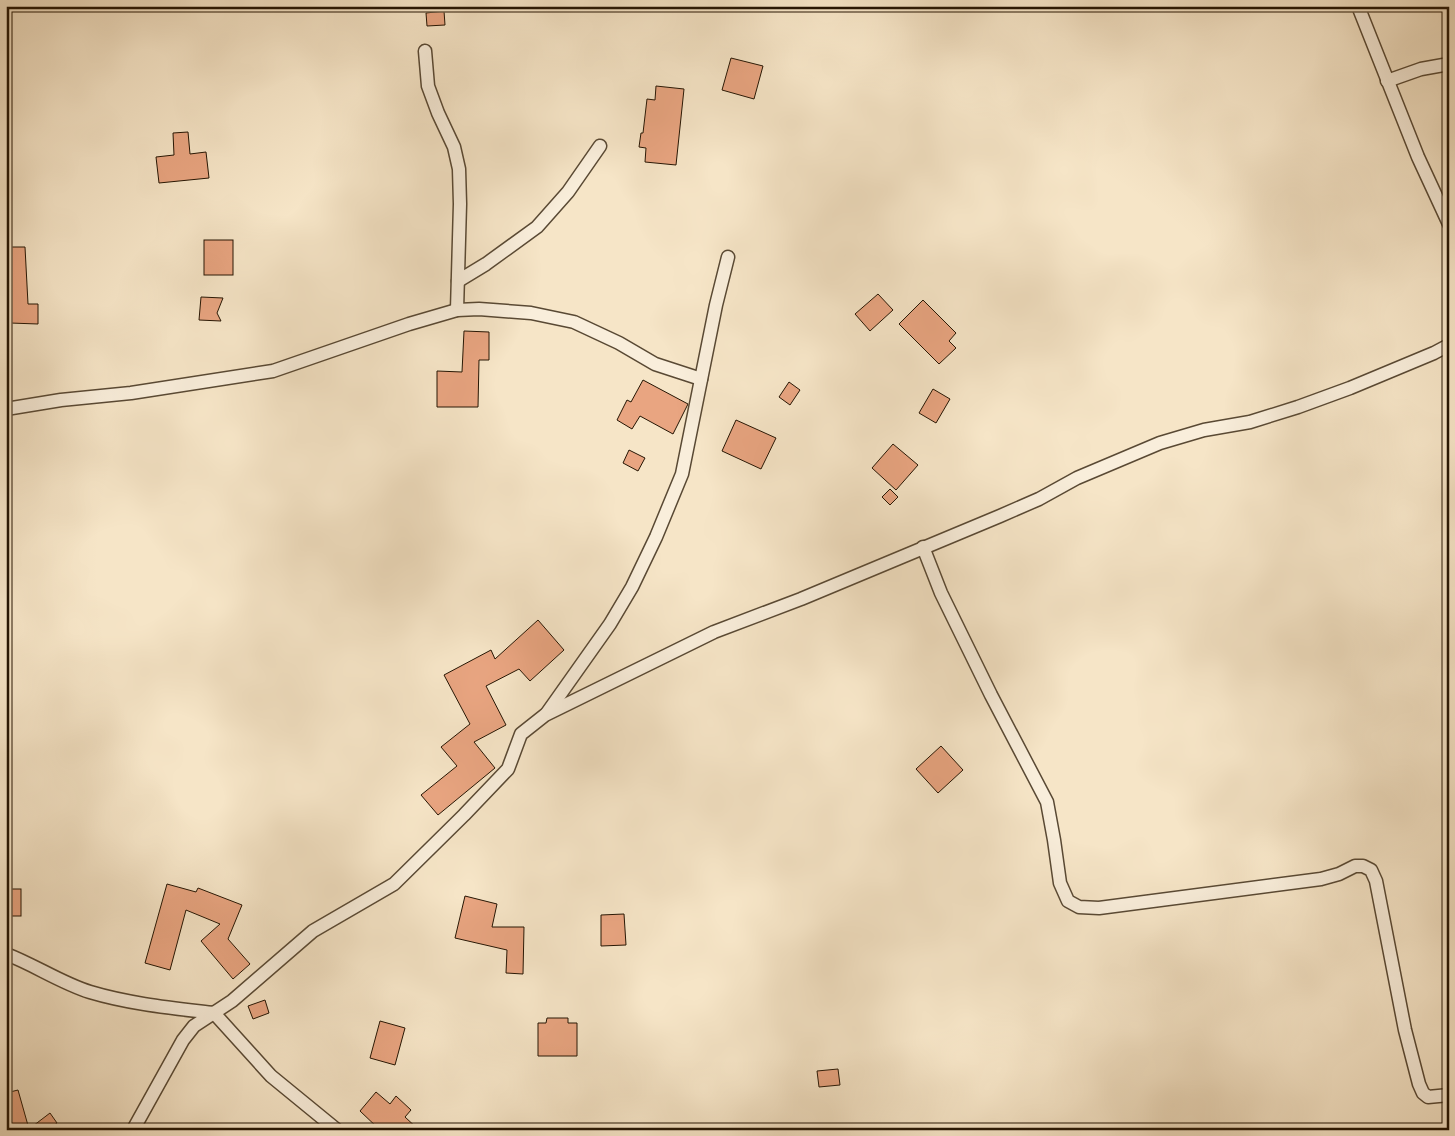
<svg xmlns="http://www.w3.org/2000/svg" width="1455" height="1136" viewBox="0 0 1455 1136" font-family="'IM FELL French Canon',serif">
	<rect width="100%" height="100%" fill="#f6e5c7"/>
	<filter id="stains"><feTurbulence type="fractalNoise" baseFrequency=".004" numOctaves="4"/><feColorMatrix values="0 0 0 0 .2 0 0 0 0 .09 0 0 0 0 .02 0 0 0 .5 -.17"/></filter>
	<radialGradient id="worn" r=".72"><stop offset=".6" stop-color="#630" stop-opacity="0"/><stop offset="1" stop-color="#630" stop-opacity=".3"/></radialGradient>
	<g fill="#e9a581" stroke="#251503">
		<path d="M444,11L445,25L427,26L426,13Z"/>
		<path d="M731,58L763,66L754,99L722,90Z"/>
		<path d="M656,86L684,89L676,165L645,162L646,148L639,147L641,133H643L647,99L655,100Z"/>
		<path d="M188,132L190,154L206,152L209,178L159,183L156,157L174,155L173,133Z"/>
		<rect x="204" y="240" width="29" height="35"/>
		<path d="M6,247H25L28,304H38V324L10,323L11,299H6Z"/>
		<path d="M878,294L893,310L870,331L855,314Z"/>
		<path d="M201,297L223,298L217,313L221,321L199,320Z"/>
		<path d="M923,300L956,333L949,341L956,348L939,364L899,324Z"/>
		<path d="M464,331L489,332V360H479L478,407H437V371L462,372Z"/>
		<path d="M643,380L688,404L673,434L640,416L632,429L617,420L627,400L631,402Z"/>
		<path d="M789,382L800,390L790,405L779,397Z"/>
		<path d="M933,389L950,399L936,423L919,413Z"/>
		<path d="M736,420L776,438L761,469L722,451Z"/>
		<path d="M893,444L918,465L896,490L872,468Z"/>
		<path d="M629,450L645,458L638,471L623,463Z"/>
		<path d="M890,489L898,497L890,505L882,497Z"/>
		<path d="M538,620L564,650L530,681L519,669L486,686L506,725L474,742L495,768L438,815L421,795L457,766L441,747L470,724L444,675L491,650L495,659Z"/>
		<path d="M941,746L963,770L938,793L916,769Z"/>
		<path d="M167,884L196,892L198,888L242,905L228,939L250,964L233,979L201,941L220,924L186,910L170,970L145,963Z"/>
		<rect x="6" y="889" width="15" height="27"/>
		<path d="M465,896L497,904L492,927H524L523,974L506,973L507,950L455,938Z"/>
		<path d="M624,914L626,945L601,946V915Z"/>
		<path d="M265,1000L269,1013L253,1019L248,1006Z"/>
		<path d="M547,1018H568V1023H577V1056H538V1023H546Z"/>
		<path d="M380,1021L405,1028L395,1065L370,1058Z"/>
		<path d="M838,1069L840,1085L819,1087L817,1071Z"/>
		<path d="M18,1090L29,1129L50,1113L57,1123L48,1130H12L6,1111V1093Z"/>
		<path d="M376,1092L390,1104L396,1096L411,1110L405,1117L419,1130H380L360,1111Z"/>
	</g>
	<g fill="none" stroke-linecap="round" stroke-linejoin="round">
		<g stroke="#594934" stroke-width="15">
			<g id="minor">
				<path d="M1358,6L1418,157L1449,224"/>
				<path d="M425,51L428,86L438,113L454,147L459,169L460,204L457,310"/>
				<path d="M1387,81L1421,69L1449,64"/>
				<path d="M458,281L486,264L537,227L568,192L600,146"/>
				<path d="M6,409L61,400L131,393L273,371L409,324L457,310L479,309L531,313L574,322L619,343L655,364L701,379"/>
				<path d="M923,547L941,593L991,695L1047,802L1054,840L1060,883L1068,901L1079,907L1099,908L1321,879L1339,874L1355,866H1363L1371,870L1376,881L1405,1030L1419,1084L1423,1093L1428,1097L1449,1095"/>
				<path d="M547,713L610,624L632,587L656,537L682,474L716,305L728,257"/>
				<path d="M6,954C35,965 61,983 90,992C130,1004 172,1008 214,1013L271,1076L337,1130"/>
				<path d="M133,1130L183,1040L194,1026L232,1001L313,931L394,884L464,815L508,769L521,734L545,715L714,632L801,599L1000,516L1039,499L1077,478L1160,443L1204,430L1250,422L1298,407L1350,388L1434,353L1449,345"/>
			</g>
		</g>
		<use href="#minor" stroke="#f9eedb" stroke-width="12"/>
	</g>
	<rect width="1455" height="1136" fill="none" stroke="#f6e5c7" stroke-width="25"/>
	<rect x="8" y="8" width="1440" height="1121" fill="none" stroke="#251503" stroke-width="2.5"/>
	<rect x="12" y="12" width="1430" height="1111" fill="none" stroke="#251503"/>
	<rect width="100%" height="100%" filter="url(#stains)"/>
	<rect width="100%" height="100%" fill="url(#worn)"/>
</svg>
